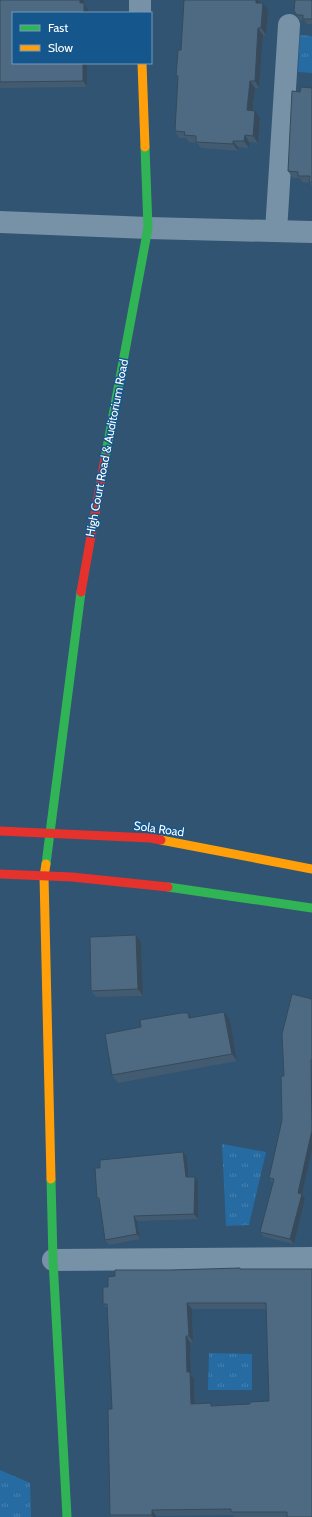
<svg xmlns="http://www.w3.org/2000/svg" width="312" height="1517" viewBox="0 0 312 1517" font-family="Cabin,sans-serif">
	<defs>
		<pattern id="grass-tufts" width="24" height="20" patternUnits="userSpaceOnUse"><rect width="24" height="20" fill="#266ca2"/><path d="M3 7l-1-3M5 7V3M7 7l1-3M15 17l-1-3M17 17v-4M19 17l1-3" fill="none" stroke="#4782b0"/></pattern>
	</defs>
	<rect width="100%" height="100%" fill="#305472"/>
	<g fill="url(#grass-tufts)">
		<path d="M300,35L312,36V73L298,72Z"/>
		<path d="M222,1144L266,1152L249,1225L226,1226Z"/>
		<path d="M209,1353L252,1354V1390H208Z"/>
		<path d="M0,1470L30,1483L31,1517H0Z"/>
	</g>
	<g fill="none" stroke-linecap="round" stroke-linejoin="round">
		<g stroke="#7791a6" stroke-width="22">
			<path d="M140,0V13"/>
			<path d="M0,222L148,228L312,232"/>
			<path d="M276,231L289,25"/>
			<path d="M53,1260L312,1258"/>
		</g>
		<g stroke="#30b455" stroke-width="9">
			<path d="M105,458L148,228L145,147"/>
			<path d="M46,864L81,592"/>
			<path d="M168,887L312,908"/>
			<path d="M51,1179L53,1260L67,1517"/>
		</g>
		<g stroke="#ff9f0a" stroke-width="9">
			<path d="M142,63L145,147"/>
			<path d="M161,840L312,869"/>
			<path d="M46,864L44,876L51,1179"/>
		</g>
		<g stroke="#e5322d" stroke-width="9">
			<path d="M81,592L105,458"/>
			<path d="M0,831L150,838L161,840"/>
			<path d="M0,874L72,877L168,887"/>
		</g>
	</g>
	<g fill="#425b70" fill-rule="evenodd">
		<path d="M0,0H83L84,4L88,9V13H13L87,63V87L0,88Z"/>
		<path d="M312,0V24H307L304,20H300L294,11Z"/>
		<path d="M260,3L268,10L266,35H263L259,88H255L253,111H255L260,118L258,143L249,142V148L238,147V151L201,148L197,143L189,142L186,138H179L175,131L178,79L176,76L181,50Z"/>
		<path d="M312,88V186L310,183L302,182L300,178H293L288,171L300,92Z"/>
		<path d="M141,942L143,996L96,997L91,991Z"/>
		<path d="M312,999V1150L302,1194L305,1199L294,1244L264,1237L260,1232L273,1183L269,1178L282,1120L284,1076Z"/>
		<path d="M191,1018L230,1020L237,1061L118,1083L112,1075Z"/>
		<path d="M187,1157L189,1177L198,1182V1219L137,1221L140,1239L109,1245L105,1240L99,1201L97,1198Z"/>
		<path d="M240,1269H312V1517H234L233,1515L156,1516V1517H111L110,1515L112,1409L108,1310L103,1304L108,1287L115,1276L171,1270ZM192,1309H266L269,1401L250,1404L212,1405L195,1404L194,1379L191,1375L190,1342H193Z"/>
	</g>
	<g fill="#364a5b">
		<path d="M80,0H83L84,1V4L88,9V13H84L80,3Z"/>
		<path d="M256,0H258L261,4L256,3Z"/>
		<path d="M263,3L268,10L266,35L261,28Z"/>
		<path d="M258,28L263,35L259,88L255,81Z"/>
		<path d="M83,63H87V87L83,81Z"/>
		<path d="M250,81L255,88L252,117L247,110Z"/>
		<path d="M255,111L260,118L258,143L253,136Z"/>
		<path d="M245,135L249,142V148L244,141Z"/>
		<path d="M233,141L238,147V151L233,144Z"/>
		<path d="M136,935L141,942L143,996L138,989Z"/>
		<path d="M224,1012L230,1020L237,1061L232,1054Z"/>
		<path d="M188,1013L193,1021L189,1018Z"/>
		<path d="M312,1130V1150L302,1194L305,1199L294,1244L290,1239L298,1193Z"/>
		<path d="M183,1152L187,1157L189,1183L186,1177Z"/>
		<path d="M195,1177L198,1182V1219L194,1214Z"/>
		<path d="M134,1216L137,1221L140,1239L137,1234Z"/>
		<path d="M187,1303L192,1309L193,1342L189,1336Z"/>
		<path d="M186,1336L190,1342L191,1375L194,1379L195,1410L191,1404L187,1372Z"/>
		<path d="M152,1510L156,1516V1517H153L152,1515Z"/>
	</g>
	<g fill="#4d6a82" stroke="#364a5b" fill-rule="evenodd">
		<path d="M0,0H80V3H84V13H13V63H83V81L0,82Z"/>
		<path d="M184,0H256V3H263L261,28H258L255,81H250L247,110L255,111L253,136L245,135L244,141H233V144L196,142V136L184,135L185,132L175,131L178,76H176L178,50H181Z"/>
		<path d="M295,0H312V19H303V15H297L294,11Z"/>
		<path d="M301,87L312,88V182H309L310,176H298V172L288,171L292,91L300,92Z"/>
		<path d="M136,935L138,989L91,991L90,937Z"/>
		<path d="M292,994L312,999V1060H311L312,1130L298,1193L302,1194L290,1239L260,1232L274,1179L269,1178L282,1120L281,1076H284L282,1034Z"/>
		<path d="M224,1012L232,1054L112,1075L105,1034L141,1027L140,1020L181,1013H188L189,1018Z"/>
		<path d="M183,1152L186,1177H195L194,1214L134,1216L137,1234L105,1240L99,1198H97L95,1168H100V1160Z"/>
		<path d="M240,1268V1269H312V1517H287V1512H231V1509L152,1510V1515H110L108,1409H112L107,1304H103V1287H108V1277L115,1276V1270H171ZM187,1303H266L269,1401L250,1402V1404L229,1405L211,1406V1403L191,1404L190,1372H187L186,1336H189Z"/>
	</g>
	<g text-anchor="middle" stroke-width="3" stroke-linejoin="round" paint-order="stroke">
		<g font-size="12" fill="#fff" stroke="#15578d">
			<text transform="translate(107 448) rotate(-79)" y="4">High Court Road &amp; Auditorium Road</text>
			<text transform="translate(159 829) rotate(8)" y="4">Sola Road</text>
		</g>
	</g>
	<rect x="12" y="12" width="140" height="52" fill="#15578d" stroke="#739abb"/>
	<rect x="20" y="25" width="20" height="6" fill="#30b455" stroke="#739abb"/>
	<text x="48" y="32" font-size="12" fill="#ffffff">Fast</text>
	<rect x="20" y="45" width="20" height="6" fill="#ff9f0a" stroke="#739abb"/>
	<text x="48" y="52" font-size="12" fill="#ffffff">Slow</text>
</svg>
